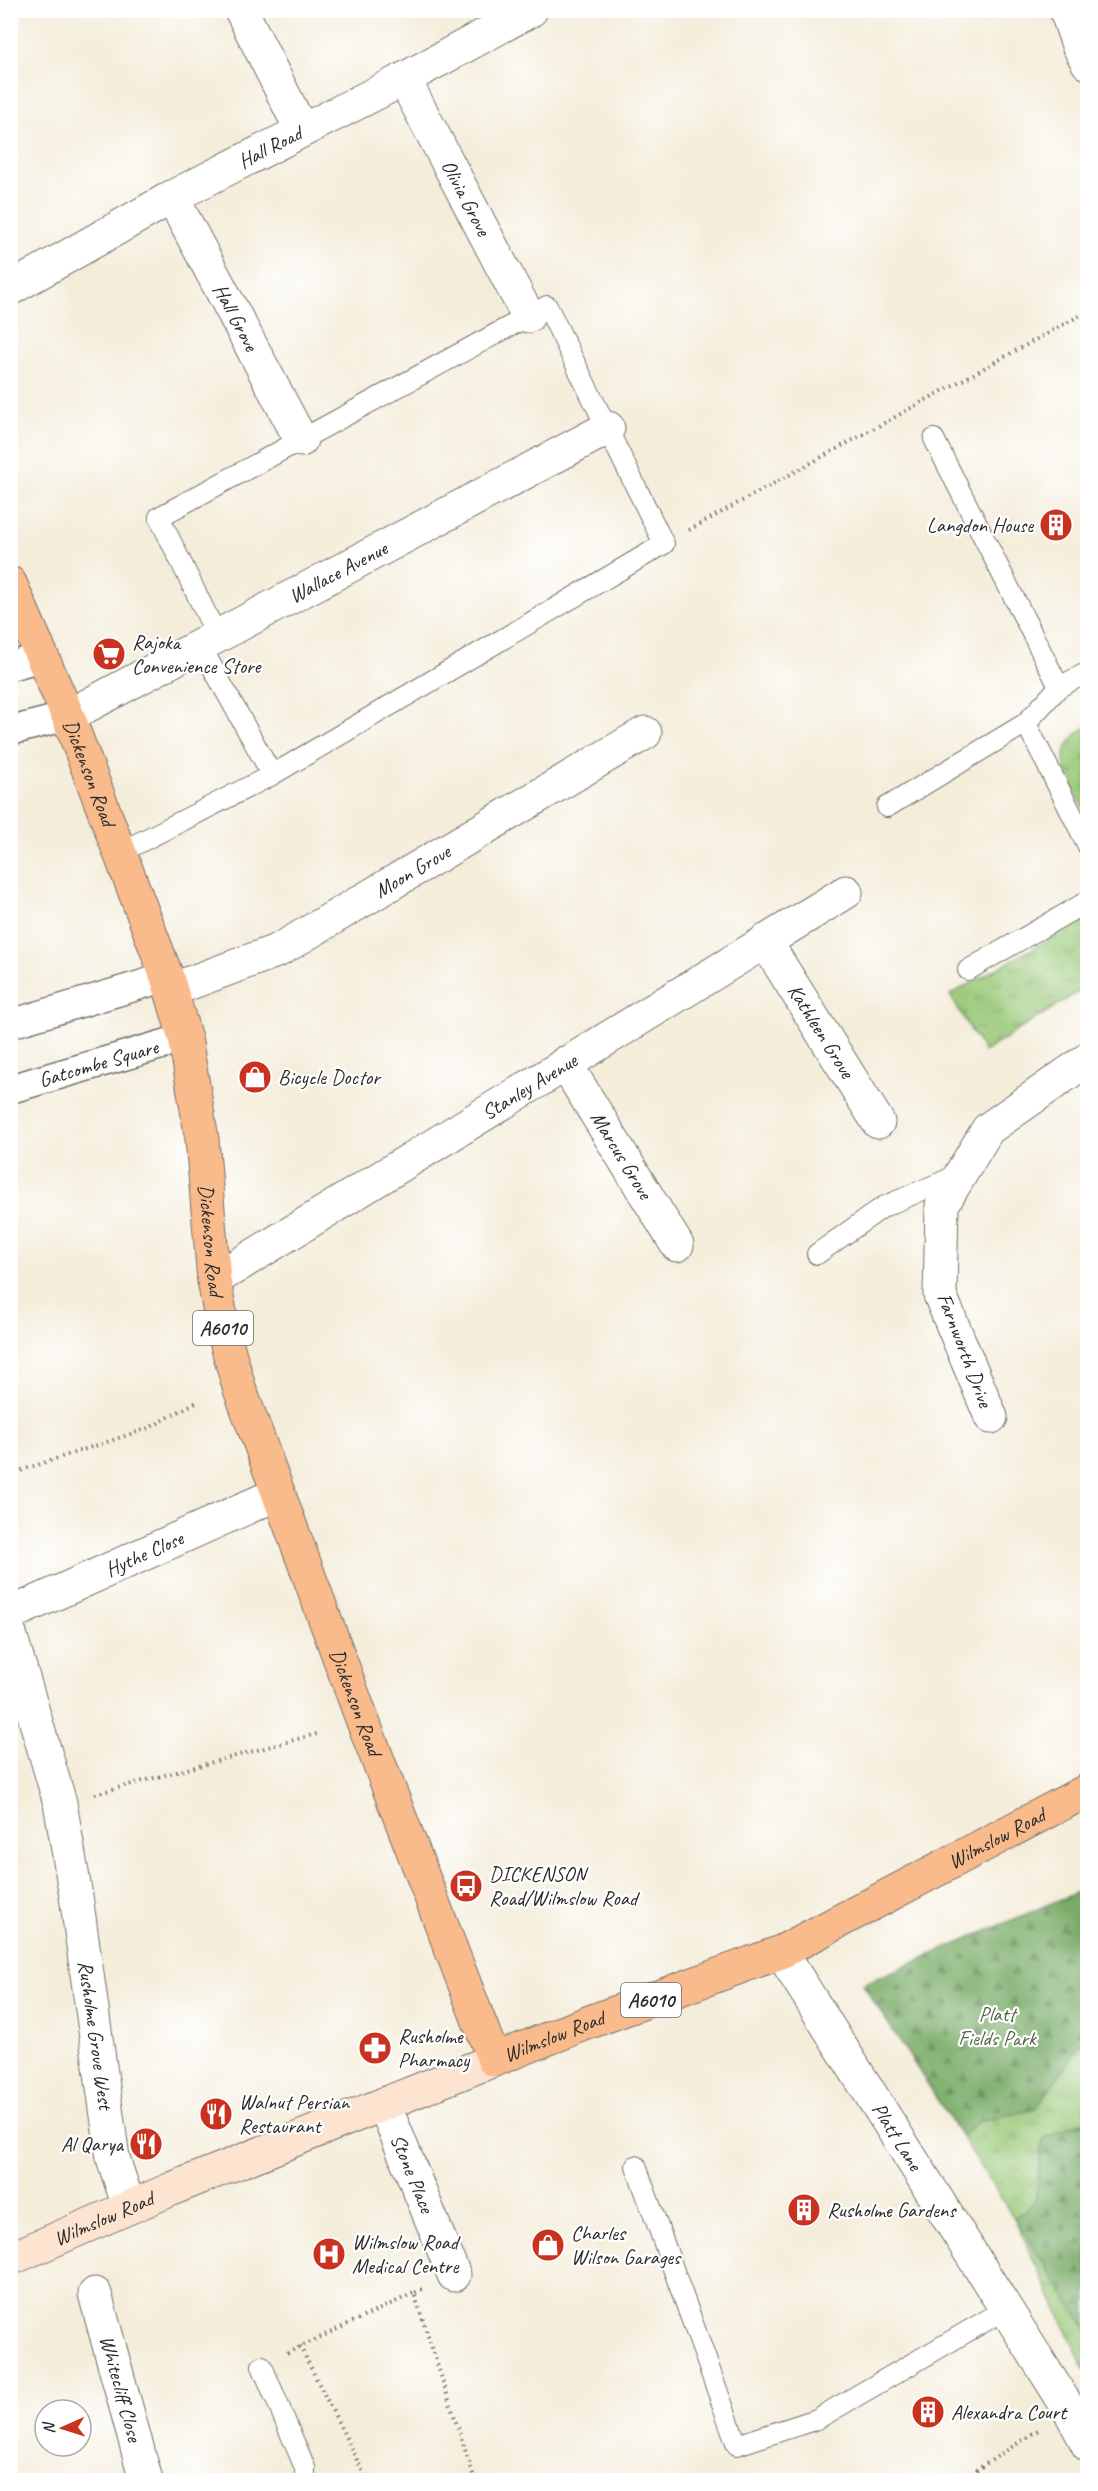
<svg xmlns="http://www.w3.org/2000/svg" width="1098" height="2491" viewBox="0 0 1098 2491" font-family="Caveat,sans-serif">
	<defs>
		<pattern id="grass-tufts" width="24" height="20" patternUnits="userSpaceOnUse" patternTransform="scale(1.5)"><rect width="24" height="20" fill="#97c776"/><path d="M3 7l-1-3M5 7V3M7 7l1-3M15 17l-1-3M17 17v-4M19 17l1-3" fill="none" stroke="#7ba261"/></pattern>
		<pattern id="forest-firs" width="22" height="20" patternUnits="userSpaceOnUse" patternTransform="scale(1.5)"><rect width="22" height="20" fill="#79ac67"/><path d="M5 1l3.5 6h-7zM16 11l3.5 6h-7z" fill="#638c55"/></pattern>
	</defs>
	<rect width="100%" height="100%" fill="#fff"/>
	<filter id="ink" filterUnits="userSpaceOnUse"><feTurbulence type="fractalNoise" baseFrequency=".0167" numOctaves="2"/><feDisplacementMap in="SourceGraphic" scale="12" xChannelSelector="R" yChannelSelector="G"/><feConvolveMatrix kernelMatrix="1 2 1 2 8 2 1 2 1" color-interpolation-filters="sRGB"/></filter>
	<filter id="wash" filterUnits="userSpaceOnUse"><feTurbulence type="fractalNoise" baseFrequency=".008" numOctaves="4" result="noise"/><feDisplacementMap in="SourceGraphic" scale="24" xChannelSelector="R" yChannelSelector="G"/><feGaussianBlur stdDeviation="1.35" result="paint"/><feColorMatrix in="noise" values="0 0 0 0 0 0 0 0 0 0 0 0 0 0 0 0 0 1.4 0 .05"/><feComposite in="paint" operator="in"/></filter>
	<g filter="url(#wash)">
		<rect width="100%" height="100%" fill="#f4edda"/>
		<g fill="url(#grass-tufts)" stroke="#617950" stroke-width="1.5">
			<path d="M1087,727V815C1071,784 1045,751 1087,727Z"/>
			<path d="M1087,918V986L984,1052L950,995Z"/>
			<path d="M1087,1888V2374L1014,2218L863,1984Z"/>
		</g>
		<g fill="url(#forest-firs)" stroke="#526c49" stroke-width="1.5">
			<path d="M1087,1888V2035L1036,2109L978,2122L961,2136L863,1984Z"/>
			<path d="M1087,2119V2329L1014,2218L1035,2202L1043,2139Z"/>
		</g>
	</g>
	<g filter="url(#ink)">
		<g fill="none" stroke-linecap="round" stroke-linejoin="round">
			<g stroke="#716f68" stroke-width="22">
				<g id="service">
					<path d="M934,439L1059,687L1088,672"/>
					<path d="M200,645L272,775"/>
					<path d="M1026,723L1088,846"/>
					<path d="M887,807L1026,723L1059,687"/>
					<path d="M119,853L272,775L664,544L547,306L159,517L217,636"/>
					<path d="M968,970L1088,901"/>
					<path d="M817,1254L883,1207L958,1175"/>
					<path d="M636,2166L737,2445L817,2419L1006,2309"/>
					<path d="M262,2366L305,2468V2480"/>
				</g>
			</g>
			<g stroke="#716f68" stroke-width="31">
				<g id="pedestrian">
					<path d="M10,666L42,657"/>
					<path d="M10,731L68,716"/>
					<path d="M10,1024L167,977"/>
					<path id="s1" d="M10,1089L185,1038"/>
				</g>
			</g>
			<g stroke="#716f68" stroke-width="35">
				<g id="minor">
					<path d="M241,10L301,129"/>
					<path d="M1066,10L1078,45L1088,63"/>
					<path id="s2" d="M404,79L528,316"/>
					<path id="s3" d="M172,197L301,440"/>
					<path id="s4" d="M10,289L172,197L404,79L531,10"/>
					<path id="s5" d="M68,716L608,428"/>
					<path id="s6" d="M765,941L878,1122"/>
					<path id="s7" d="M171,990L279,950L645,733"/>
					<path id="s8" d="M565,1063L677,1245"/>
					<path id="s9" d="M214,1280L846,892"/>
					<path d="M991,1417L940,1295L942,1205L988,1129L1088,1059"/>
					<path id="s10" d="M10,1614L277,1494"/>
					<path id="s11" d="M10,1634L60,1803L76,1896L113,2158L129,2207"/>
					<path id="s12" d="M384,2104L454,2275"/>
					<path id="s13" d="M95,2294L146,2480"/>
				</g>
			</g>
			<g stroke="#716f68" stroke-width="35">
				<g id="tertiary">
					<path id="s14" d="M781,1952L1069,2409L1088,2445"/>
				</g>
			</g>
			<g stroke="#716f68" stroke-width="35">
				<g id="secondary">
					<path id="s15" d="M10,2259L174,2188L494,2060"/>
				</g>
			</g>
			<g stroke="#716f68" stroke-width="35">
				<g id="trunk">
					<path id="s16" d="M10,583L68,716L167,977L185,1038L202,1139L214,1280L224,1334L239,1387L362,1719L494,2060L587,2023L781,1952L1088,1790"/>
				</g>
			</g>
			<g stroke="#716f68" stroke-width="4" stroke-dasharray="1.5 4.5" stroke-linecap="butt">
				<path d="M689,530L1088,311"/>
				<path d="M10,1474L149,1428L198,1401"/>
				<path d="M95,1794L320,1733"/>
				<path d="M422,2289L414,2293L475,2480"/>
				<path d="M300,2346L367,2480"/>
				<path d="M287,2353L414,2293"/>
				<path d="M961,2480L1038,2430"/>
			</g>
			<use href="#service" stroke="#fff" stroke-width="20"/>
			<use href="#pedestrian" stroke="#fff" stroke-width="28"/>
			<use href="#minor" stroke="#fff" stroke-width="33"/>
			<use href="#tertiary" stroke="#fff" stroke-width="33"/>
			<use href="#secondary" stroke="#fde4d1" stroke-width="33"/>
			<use href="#trunk" stroke="#fabb8c" stroke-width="33"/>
		</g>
	</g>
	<defs>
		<g id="building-disc" transform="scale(1.725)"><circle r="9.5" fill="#c8321e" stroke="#fff"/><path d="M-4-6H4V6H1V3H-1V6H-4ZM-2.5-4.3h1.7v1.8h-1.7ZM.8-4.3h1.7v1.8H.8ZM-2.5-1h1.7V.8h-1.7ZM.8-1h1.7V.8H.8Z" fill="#fff"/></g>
		<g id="supermarket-disc" transform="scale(1.725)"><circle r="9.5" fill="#c8321e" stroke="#fff"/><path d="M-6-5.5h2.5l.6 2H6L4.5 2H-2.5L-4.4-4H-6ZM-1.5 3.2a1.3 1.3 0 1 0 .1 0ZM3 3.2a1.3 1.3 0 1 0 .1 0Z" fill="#fff"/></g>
		<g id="shop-disc" transform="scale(1.725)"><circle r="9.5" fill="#c8321e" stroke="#fff"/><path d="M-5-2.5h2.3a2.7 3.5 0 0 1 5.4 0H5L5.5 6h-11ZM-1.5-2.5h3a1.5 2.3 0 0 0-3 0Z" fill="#fff"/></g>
		<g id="bus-disc" transform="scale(1.725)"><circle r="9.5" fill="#c8321e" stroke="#fff"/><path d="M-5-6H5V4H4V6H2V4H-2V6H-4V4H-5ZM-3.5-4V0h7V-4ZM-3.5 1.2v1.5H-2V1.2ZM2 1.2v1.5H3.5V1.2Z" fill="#fff"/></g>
		<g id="pharmacy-disc" transform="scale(1.725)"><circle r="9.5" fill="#c8321e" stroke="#fff"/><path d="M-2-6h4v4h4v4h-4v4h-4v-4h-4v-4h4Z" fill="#fff"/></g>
		<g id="restaurant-disc" transform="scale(1.725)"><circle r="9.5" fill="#c8321e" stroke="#fff"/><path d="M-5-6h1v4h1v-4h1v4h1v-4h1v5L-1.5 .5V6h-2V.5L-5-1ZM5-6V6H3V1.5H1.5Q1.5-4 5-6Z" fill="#fff"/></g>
		<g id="hospital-disc" transform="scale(1.725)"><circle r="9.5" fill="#c8321e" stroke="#fff"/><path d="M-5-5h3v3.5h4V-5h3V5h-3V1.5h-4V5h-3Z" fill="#fff"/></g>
	</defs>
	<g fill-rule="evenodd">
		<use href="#building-disc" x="1056" y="525"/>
		<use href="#supermarket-disc" x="109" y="654"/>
		<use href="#shop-disc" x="255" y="1077"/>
		<use href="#bus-disc" x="466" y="1886"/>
		<use href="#pharmacy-disc" x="375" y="2048"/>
		<use href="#restaurant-disc" x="216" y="2114"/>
		<use href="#restaurant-disc" x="146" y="2144"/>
		<use href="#building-disc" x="804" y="2210"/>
		<use href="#shop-disc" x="548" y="2245"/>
		<use href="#hospital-disc" x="329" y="2254"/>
		<use href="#building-disc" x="928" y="2412"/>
	</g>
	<g text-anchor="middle" stroke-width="4.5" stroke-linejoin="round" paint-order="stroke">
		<g fill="#fff" stroke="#6b6b6b" stroke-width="1.5">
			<rect x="193" y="1311" width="60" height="34" rx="4.5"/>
			<rect x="621" y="1983" width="60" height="34" rx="4.5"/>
		</g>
		<g font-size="20" font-weight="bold" fill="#2b2b2b">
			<text x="223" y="1335">A6010</text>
			<text x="651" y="2007">A6010</text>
		</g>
		<g font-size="21" fill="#2b2b2b" stroke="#fff">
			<text dy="7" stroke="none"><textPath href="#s4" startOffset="296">Hall Road</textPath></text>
			<text dy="7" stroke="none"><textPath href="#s2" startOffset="134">Olivia Grove</textPath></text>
			<text dy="7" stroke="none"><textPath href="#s3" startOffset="136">Hall Grove</textPath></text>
			<text dy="7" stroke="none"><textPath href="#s5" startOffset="306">Wallace Avenue</textPath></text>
			<text dy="7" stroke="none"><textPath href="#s16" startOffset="206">Dickenson Road</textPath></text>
			<text dy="7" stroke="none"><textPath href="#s7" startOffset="270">Moon Grove</textPath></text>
			<text dy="7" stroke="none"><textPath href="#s6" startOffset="106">Kathleen Grove</textPath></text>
			<text dy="7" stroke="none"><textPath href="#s1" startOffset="92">Gatcombe Square</textPath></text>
			<text dy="7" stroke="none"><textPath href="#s9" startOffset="370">Stanley Avenue</textPath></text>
			<text dy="7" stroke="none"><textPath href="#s8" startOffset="108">Marcus Grove</textPath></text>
			<text dy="7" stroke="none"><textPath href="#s16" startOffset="692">Dickenson Road</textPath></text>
			<text transform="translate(965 1350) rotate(69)" y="7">Farnworth Drive</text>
			<text dy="7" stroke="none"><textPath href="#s10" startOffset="147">Hythe Close</textPath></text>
			<text dy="7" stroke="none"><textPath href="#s16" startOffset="1178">Dickenson Road</textPath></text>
			<text dy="7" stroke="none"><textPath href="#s16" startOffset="2112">Wilmslow Road</textPath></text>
			<text dy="7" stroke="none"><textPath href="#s11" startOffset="411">Rusholme Grove West</textPath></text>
			<text dy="7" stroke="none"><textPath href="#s16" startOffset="1626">Wilmslow Road</textPath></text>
			<text dy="7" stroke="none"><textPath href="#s14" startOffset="218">Platt Lane</textPath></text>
			<text dy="7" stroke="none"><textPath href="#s12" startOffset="75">Stone Place</textPath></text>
			<text dy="7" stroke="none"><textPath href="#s15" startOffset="102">Wilmslow Road</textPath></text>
			<text dy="7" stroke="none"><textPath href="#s13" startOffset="98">Whitecliff Close</textPath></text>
		</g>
		<g font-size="21" fill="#2b2b2b" stroke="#fff" text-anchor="start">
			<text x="1033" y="532" text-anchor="end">Langdon House</text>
			<text x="132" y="649">Rajoka<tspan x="132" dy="24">Convenience Store</tspan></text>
			<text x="278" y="1084">Bicycle Doctor</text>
			<text x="489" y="1881">DICKENSON<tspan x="489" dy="24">Road/Wilmslow Road</tspan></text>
			<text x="398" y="2043">Rusholme<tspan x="398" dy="24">Pharmacy</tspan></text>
			<text x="239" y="2109">Walnut Persian<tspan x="239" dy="24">Restaurant</tspan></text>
			<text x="123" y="2151" text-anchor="end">Al Qarya</text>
			<text x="827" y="2217">Rusholme Gardens</text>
			<text x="571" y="2240">Charles<tspan x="571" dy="24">Wilson Garages</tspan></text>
			<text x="352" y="2249">Wilmslow Road<tspan x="352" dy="24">Medical Centre</tspan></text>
			<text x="951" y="2419">Alexandra Court</text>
		</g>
		<g font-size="21" fill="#516245" stroke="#fff">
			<text x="997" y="2021">Platt<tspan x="997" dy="24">Fields Park</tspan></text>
		</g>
	</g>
	<rect width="1098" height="2491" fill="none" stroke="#fff" stroke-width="36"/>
	<g transform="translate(63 2428) rotate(267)"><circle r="28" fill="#ffffff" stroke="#aaaaaa" stroke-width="1.5"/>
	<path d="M0-4.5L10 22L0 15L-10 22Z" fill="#c8321e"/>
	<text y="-9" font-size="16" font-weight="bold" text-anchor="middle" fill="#2b2b2b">N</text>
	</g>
</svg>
